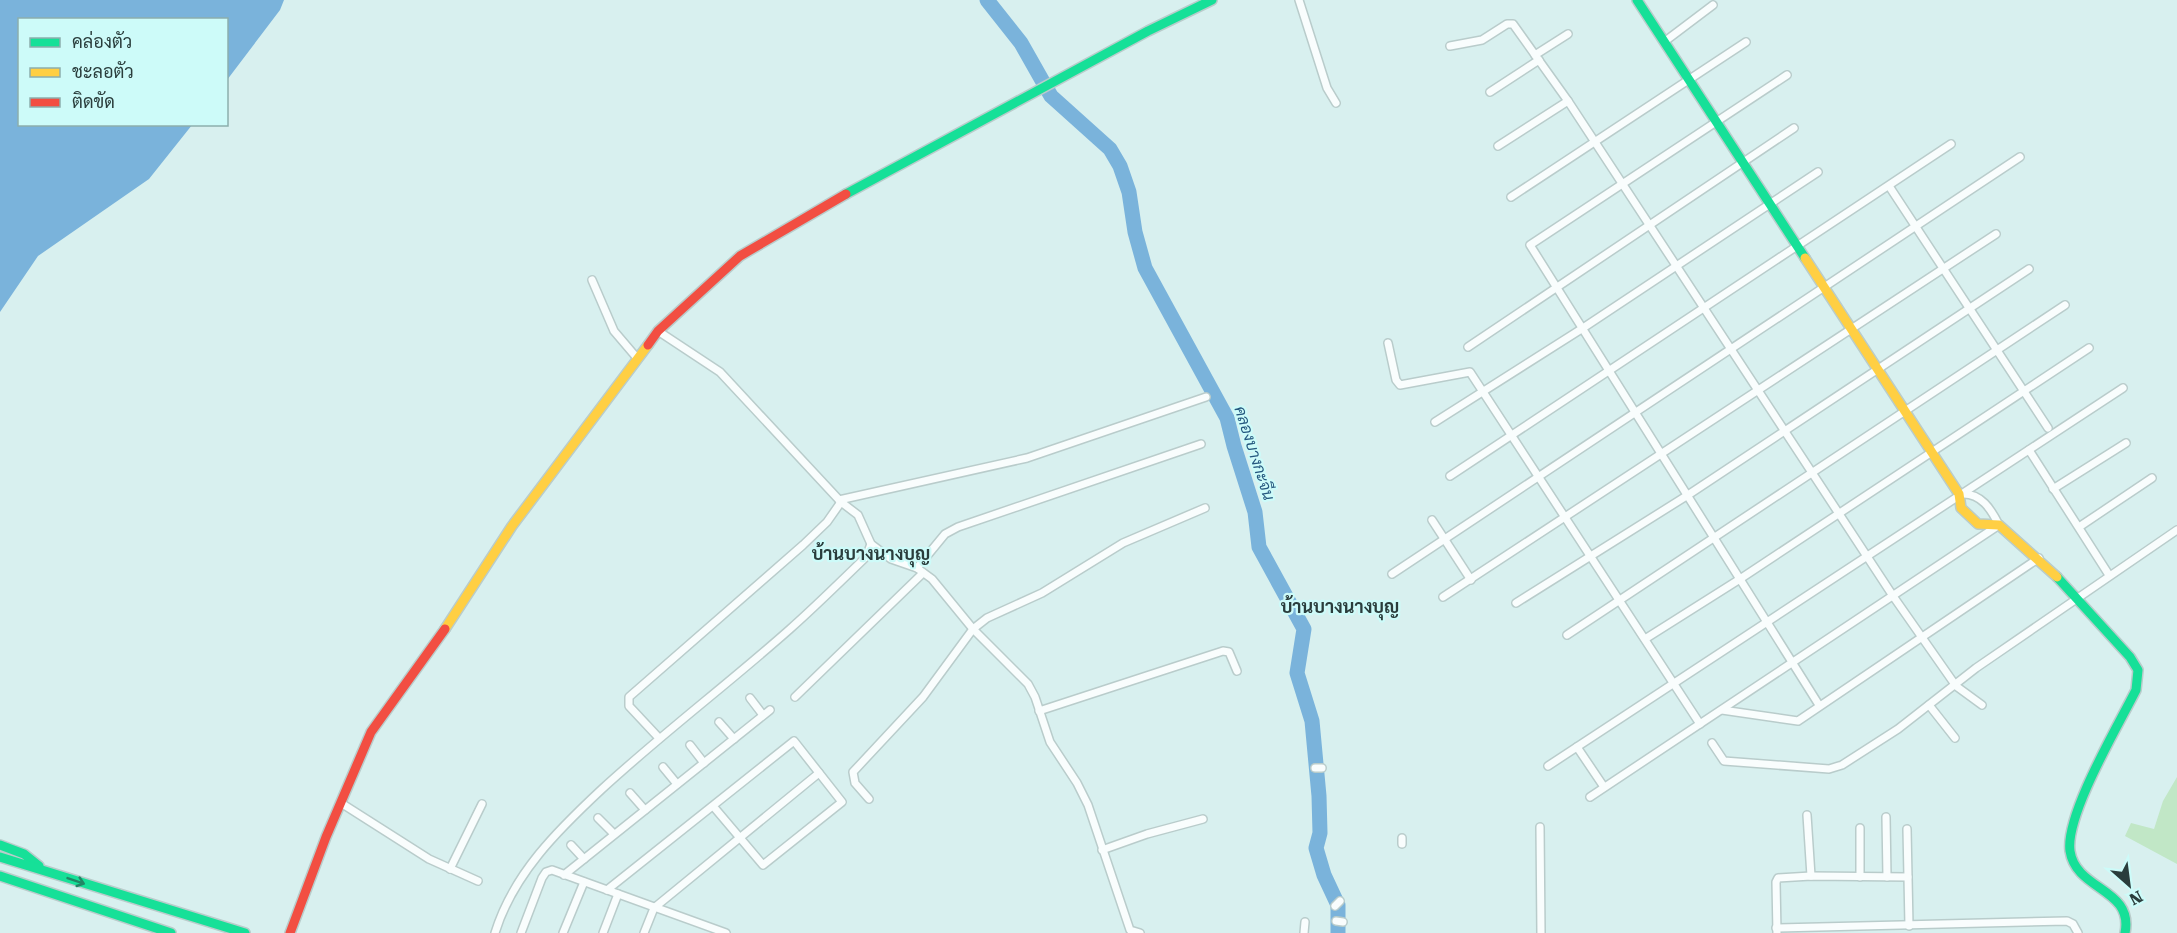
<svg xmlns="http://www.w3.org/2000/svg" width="2177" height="933" viewBox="0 0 2177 933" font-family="'Roboto Serif',Sarabun,serif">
	<rect width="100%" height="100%" fill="#d8f0ef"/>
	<path fill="#c1e7c6" d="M2177,777V864L2125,836L2131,823L2154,829L2163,801Z"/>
	<path fill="#7ab3db" d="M0,0H284L280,10L227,80L226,20H20V124L192,125L149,179L38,256L0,312Z"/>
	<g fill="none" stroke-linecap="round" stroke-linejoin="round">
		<path stroke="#7ab3db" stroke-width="15" d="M987,0L1021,43L1051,96L1110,149L1120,166L1129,192L1135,232L1145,268L1227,418L1234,446L1255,512L1259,547L1304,629L1297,673L1312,721L1319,796L1320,833L1316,848L1324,875L1338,905V933"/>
		<g stroke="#b9cccb" stroke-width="10">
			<g id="street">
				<path d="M1299,0L1327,88L1336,103"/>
				<path d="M1664,42L1713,5"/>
				<path d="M1450,46L1482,40L1507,24H1513L1568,101L1893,596L1956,686L1982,705"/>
				<path d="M1535,55L1568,34"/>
				<path d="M1787,75L1530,245L1819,705"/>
				<path d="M1490,92L1539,60"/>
				<path d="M1498,146L1568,101"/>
				<path d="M1889,186L2048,428"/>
				<path d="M1511,197L1746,42"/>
				<path d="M592,280L614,331L637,358"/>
				<path d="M658,331L720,372L841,502L858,515L871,544L891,559L917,568L932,579L973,629L1028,684L1035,697L1050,742L1077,783L1088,805L1130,930L1140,933"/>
				<path d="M1388,343L1396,380L1400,385L1470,372L1700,724"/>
				<path d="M1468,347L1794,128"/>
				<path d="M1435,422L1583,328L1818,172"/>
				<path d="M2029,450L2109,575"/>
				<path d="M1450,476L1951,144"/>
				<path d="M2053,489L2126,443"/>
				<path d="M839,500L1027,458L1206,397"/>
				<path d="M1432,520L1471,580"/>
				<path d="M2079,527L2152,478"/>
				<path d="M917,568L945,534L958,527L1201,444"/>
				<path d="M1392,574L2020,157"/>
				<path d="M1443,597L1996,234"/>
				<path d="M1516,603L1688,495L2029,269"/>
				<path d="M1567,635L2065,305"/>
				<path d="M1645,639L1740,579L2089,348"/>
				<path d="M795,697L923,573"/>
				<path d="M750,698L763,715"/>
				<path d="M1929,705L1955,738"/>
				<path d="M1722,710L1798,721L2039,558"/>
				<path d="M1039,711L1223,651L1229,652L1237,671"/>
				<path d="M719,722L734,739"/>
				<path d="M658,737L629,706V697L803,545L827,522L841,502"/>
				<path d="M1712,743L1724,761L1829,769L1842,765L1898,729L1976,668L2177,530"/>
				<path d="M690,745L704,763"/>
				<path d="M1577,747L1604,787"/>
				<path d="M1548,766L2123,388"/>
				<path d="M663,767L677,784"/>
				<path d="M1315,768H1322"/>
				<path d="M630,793L645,810"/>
				<path d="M1590,797L1999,525C1991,509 1981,493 1962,494"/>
				<path d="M869,799L855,783L853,772L923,697L973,629L987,618L1042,593L1123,543L1205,508"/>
				<path d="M341,803L429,859L478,881"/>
				<path d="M1807,815L1811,876"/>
				<path d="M1886,817L1887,877"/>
				<path d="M598,818L614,834"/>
				<path d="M1540,827L1541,933"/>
				<path d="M1860,828V877"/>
				<path d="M1907,829L1909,926"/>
				<path d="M1402,838V844"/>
				<path d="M571,845L584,859"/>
				<path d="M1102,850L1147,834L1203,819"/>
				<path d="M450,869L482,804"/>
				<path d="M564,875L770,710"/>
				<path d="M607,890L794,741L842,802L763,865L713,806"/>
				<path d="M1335,906L1340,901"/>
				<path d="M1336,921L1343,922"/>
				<path d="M1776,928L2067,921L2073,924L2078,933"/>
				<path d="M495,933C513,874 558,830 602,789C663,733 728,684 790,629C816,606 841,581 866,557L871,544"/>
				<path d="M521,933L542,878L546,872L552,870L726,933"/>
				<path d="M563,933L584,882"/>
				<path d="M603,933L618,894"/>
				<path d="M644,933L654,908L819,773"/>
				<path d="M1304,933L1305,922"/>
				<path d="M1777,933L1776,882L1778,878L1811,876L1908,877"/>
			</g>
		</g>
		<g stroke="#b9cccb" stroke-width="12">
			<g id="fast">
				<path d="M1637,0L1805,258"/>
				<path d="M846,194L1148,31L1212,0"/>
				<path d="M2057,577L2130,657L2138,670L2136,690C2119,724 2065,815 2070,851C2076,891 2134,888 2125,933"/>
				<path d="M0,845L24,854L39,866"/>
				<path d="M0,857L245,933"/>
				<path d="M0,876L171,933"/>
			</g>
		</g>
		<g stroke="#b9cccb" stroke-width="12">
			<g id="slow">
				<path d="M1805,258L1959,494L1961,508L1978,524L1999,525L2057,577"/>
				<path d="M445,629L512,526L648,345"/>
			</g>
		</g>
		<g stroke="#b9cccb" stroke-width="12">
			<g id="jam">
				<path d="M648,345L658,331L740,256L846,194"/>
				<path d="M290,933L326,837L371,732L445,629"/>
			</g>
		</g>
		<use href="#street" stroke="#f9fdfd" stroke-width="7"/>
		<use href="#fast" stroke="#16e098" stroke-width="9"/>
		<use href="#slow" stroke="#ffcf43" stroke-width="9"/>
		<use href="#jam" stroke="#f24e42" stroke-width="9"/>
	</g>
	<defs><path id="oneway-shaft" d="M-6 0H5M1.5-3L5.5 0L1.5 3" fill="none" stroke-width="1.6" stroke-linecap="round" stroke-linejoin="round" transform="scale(1.5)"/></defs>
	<use stroke="#218665" href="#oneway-shaft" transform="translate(76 881) rotate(19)"/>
	<g text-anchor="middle" stroke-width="4.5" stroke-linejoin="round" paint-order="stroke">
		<g font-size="16" font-style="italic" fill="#25587f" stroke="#cdfbf9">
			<text transform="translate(1255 453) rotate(72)" y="6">คลองบางกะจีน</text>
		</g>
		<g font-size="18" font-weight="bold" fill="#2a3d3c" stroke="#cdfbf9">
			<text x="871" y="560">บ้านบางนางบุญ</text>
			<text x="1340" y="613">บ้านบางนางบุญ</text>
		</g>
	</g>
	<rect x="18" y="18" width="210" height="108" fill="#cdfbf9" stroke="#8cafad" stroke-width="1.5"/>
	<rect x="30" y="38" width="30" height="9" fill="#16e098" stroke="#8cafad" stroke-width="1.5"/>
	<text x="72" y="48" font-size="18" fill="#2a3d3c">คล่องตัว</text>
	<rect x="30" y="68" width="30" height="9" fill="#ffcf43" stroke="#8cafad" stroke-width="1.5"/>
	<text x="72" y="78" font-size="18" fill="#2a3d3c">ชะลอตัว</text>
	<rect x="30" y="98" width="30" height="9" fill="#f24e42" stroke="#8cafad" stroke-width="1.5"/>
	<text x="72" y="108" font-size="18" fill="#2a3d3c">ติดขัด</text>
	<g transform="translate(2129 885) rotate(152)" stroke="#cdfbf9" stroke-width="4.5" paint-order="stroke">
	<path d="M0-4.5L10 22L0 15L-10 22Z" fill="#2a3d3c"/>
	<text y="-9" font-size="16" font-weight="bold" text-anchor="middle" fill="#2a3d3c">N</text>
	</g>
</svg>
